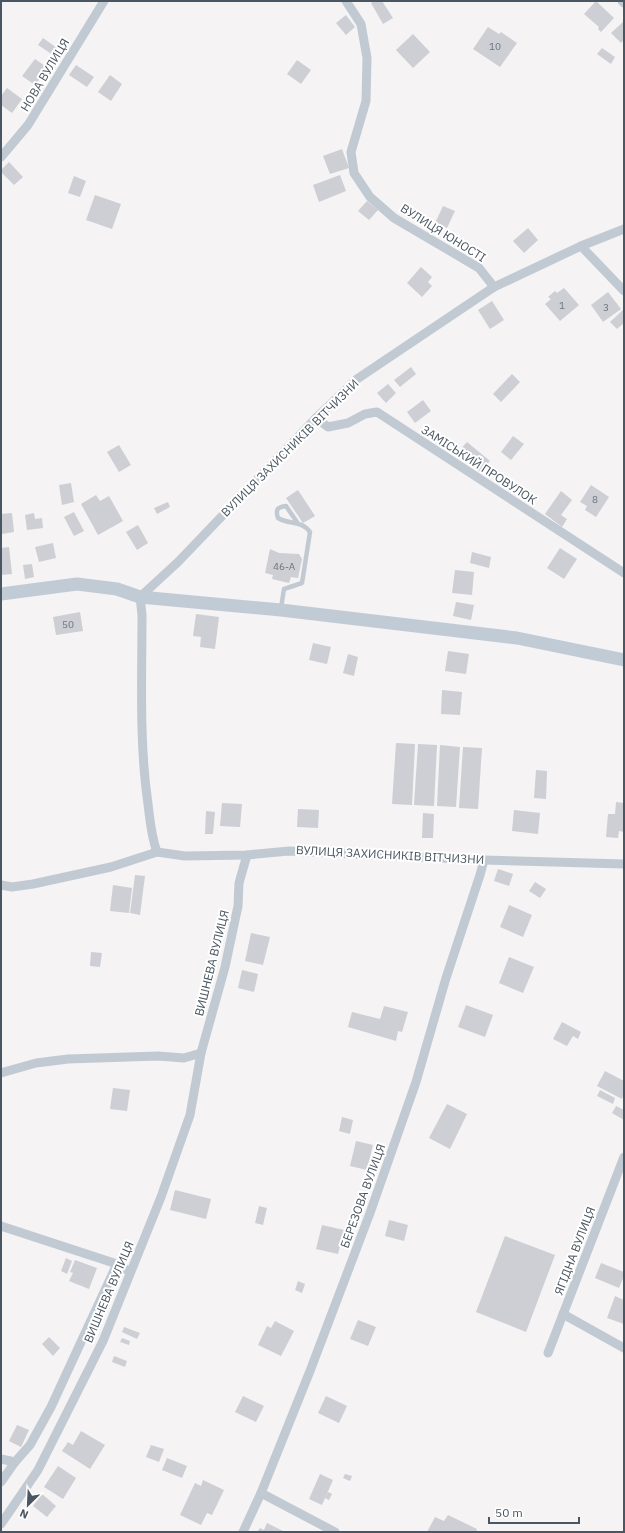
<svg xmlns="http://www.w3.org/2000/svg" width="625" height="1533" viewBox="0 0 625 1533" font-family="'IBM Plex Sans',sans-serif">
	<rect width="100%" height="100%" fill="#f5f3f3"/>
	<g fill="#cdcfd5">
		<path d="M375,1H382L393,18L383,24L371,3Z"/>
		<path d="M596,1L614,18L601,32L598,29L599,27L584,14Z"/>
		<path d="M346,15L355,27L346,35L336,23Z"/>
		<path d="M624,21V40L621,43L611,33Z"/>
		<path d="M488,27L499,34L501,32L517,43L500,67L473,49Z"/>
		<path d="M413,34L430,52L413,68L396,50Z"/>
		<path d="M43,38L57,48L53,55L38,45Z"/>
		<path d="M602,48L615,57L611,64L597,54Z"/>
		<path d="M35,59L48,68L35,85L22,76Z"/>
		<path d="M297,60L311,70L301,84L287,74Z"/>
		<path d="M76,65L94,77L87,87L69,75Z"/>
		<path d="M110,75L122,84L111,101L98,92Z"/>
		<path d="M7,88L22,99L12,113L1,105V96Z"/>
		<path d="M342,149L349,168L330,174L323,156Z"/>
		<path d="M9,162L23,177L14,185L1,172V170Z"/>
		<path d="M340,175L346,191L319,202L313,185Z"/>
		<path d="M74,176L86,181L80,197L68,193Z"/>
		<path d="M95,195L121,204L112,229L86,220Z"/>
		<path d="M367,201L378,210L369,220L358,211Z"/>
		<path d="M443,206L455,211L447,228L435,223Z"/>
		<path d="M528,228L538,240L524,253L513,241Z"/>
		<path d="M421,267L432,277L428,282L432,286L422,297L407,283Z"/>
		<path d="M564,288L579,305L560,321L545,304L551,299L548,297L555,291L557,293Z"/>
		<path d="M608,292L621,309L603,322L591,305Z"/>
		<path d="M492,301L504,320L490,329L478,310Z"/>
		<path d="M624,309V323L617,329L610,322Z"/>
		<path d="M411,367L416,374L400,387L394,380Z"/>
		<path d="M512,374L520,382L501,402L493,394Z"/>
		<path d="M388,384L396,393L386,403L377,393Z"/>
		<path d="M423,400L431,411L415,423L407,412Z"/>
		<path d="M513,436L524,444L511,460L501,452Z"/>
		<path d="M467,442L490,461L480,472L457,453Z"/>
		<path d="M119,445L131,465L119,472L107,452Z"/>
		<path d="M71,483L74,502L62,505L59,485Z"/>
		<path d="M591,485L609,497L596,517L585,510L587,506L580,502Z"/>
		<path d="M298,490L315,516L303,523L286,498Z"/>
		<path d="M561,491L572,500L561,515L567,519L562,527L545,514Z"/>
		<path d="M96,495L100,501L109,496L123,521L98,535L81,504Z"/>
		<path d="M168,502L170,507L157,514L154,508Z"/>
		<path d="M74,512L84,531L74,536L64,517Z"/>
		<path d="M12,513L14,532L2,534L1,514Z"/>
		<path d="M34,513L35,519L42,518L43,528L27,530L25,515Z"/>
		<path d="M138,525L148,543L137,550L126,532Z"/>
		<path d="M53,543L56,558L39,562L35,547Z"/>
		<path d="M9,547L12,574L1,575V548Z"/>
		<path d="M560,548L577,559L564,579L547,568Z"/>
		<path d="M270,549L279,553L299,554L302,559L298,578L291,577L289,583L272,579L273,575L265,573Z"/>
		<path d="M472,552L491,557L489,568L470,563Z"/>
		<path d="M32,564L34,577L25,579L23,565Z"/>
		<path d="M455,570L474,572L472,595L452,593Z"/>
		<path d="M456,602L474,605L471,620L453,616Z"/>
		<path d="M80,612L83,631L56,635L53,617Z"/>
		<path d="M196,614L219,617L215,649L200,647L201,637L193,636Z"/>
		<path d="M313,643L331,647L327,664L309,660Z"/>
		<path d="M448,651L469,654L466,674L445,671Z"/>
		<path d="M348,654L358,657L354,676L343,673Z"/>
		<path d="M442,690L462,692L460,715L441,714Z"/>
		<path d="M396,743L415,744L412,805L392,804Z"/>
		<path d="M418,744L437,745L434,806L414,805Z"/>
		<path d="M440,745L460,747L456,807L437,806Z"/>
		<path d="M463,747L482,748L478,809L459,808Z"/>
		<path d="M536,770L547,771L546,799L534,798Z"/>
		<path d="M616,802L624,803V832L619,831L618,838L606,837L608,814H615Z"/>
		<path d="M222,803L242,804L240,827L220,826Z"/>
		<path d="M298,809L319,810L318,828L297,827Z"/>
		<path d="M514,810L540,813L538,834L512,831Z"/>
		<path d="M206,811L215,812L213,834H205Z"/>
		<path d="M423,813L434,814L433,838H422Z"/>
		<path d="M498,869L513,874L509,886L494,881Z"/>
		<path d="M135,875L145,876L140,915L130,913Z"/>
		<path d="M535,882L546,889L540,898L529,891Z"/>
		<path d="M113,885L132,888L129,913L110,911Z"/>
		<path d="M509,905L532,915L523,937L500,927Z"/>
		<path d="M251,933L270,937L263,965L245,961Z"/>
		<path d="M91,952L102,953L100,967L90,966Z"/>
		<path d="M509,957L534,967L523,993L499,983Z"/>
		<path d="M242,970L258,974L254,992L238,988Z"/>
		<path d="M466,1005L493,1015L485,1037L458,1027Z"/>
		<path d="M384,1006L408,1012L402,1032L398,1031L396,1041L348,1027L352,1012L380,1019Z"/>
		<path d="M562,1022L581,1032L578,1039L573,1036L567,1046L553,1039Z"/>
		<path d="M605,1071L624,1081V1094L622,1099L597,1086Z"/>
		<path d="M113,1088L130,1090L127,1111L110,1109Z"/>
		<path d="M600,1090L615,1098L613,1104L597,1096Z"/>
		<path d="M447,1104L467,1114L450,1149L429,1138Z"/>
		<path d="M616,1106L624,1110V1120L612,1113Z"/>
		<path d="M342,1117L353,1120L350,1134L339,1131Z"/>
		<path d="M356,1141L373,1145L367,1170L350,1166Z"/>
		<path d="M175,1190L211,1199L206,1219L170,1210Z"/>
		<path d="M259,1206L267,1208L263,1225L255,1223Z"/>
		<path d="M389,1220L408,1225L404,1241L385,1236Z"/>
		<path d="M322,1225L344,1230L338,1254L316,1249Z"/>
		<path d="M505,1236L555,1255L526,1332L476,1312Z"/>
		<path d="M66,1258L72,1261L67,1274L61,1271Z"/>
		<path d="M75,1260L97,1268L89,1289L69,1281L73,1273L70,1272Z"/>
		<path d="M601,1263L624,1272V1276L619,1288L595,1278Z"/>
		<path d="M298,1281L305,1284L302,1293L295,1290Z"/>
		<path d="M615,1296L624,1300V1324L607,1318Z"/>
		<path d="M358,1320L376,1327L368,1346L350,1339Z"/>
		<path d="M275,1321L294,1331L281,1356L258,1345L267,1326L271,1328Z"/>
		<path d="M124,1327L140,1333L137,1339L122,1332Z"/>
		<path d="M49,1337L60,1348L53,1356L42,1344Z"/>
		<path d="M122,1338L130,1341L129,1345L120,1342Z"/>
		<path d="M114,1356L127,1361L125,1367L112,1362Z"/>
		<path d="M243,1396L264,1406L256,1422L235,1412Z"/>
		<path d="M326,1396L347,1406L339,1423L318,1413Z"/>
		<path d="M17,1425L29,1430L21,1447L9,1441Z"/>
		<path d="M81,1431L105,1445L90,1469L62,1451L68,1442L73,1445Z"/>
		<path d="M151,1445L164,1449L159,1462L146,1457Z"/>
		<path d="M167,1458L187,1466L182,1478L162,1470Z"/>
		<path d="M58,1466L76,1478L63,1499L44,1487Z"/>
		<path d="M320,1474L333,1480L322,1505L309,1499Z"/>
		<path d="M345,1474L352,1476L350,1481L343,1478Z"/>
		<path d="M203,1480L224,1490L212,1515L207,1513L201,1525L180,1515L195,1483L201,1486Z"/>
		<path d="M328,1492L332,1494L329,1500L325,1498Z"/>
		<path d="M42,1494L56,1506L47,1517L33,1506Z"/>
		<path d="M448,1515L477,1529L476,1532H427L435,1517L444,1521Z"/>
		<path d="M267,1523L285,1532H257L260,1528L264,1530Z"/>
	</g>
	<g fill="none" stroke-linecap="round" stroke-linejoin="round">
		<path stroke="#c1cad2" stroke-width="4.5" d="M281,608L284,589L302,583L310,532C302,520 289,525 278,518C275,509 278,507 286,506L297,522"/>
		<g stroke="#c1cad2" stroke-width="9">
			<path d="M346,1L361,24L367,58L366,101L351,152L354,173L370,197L394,218L479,268L494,287"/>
			<path d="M622,1L624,3"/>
			<path d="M1,157L28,125L104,1"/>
			<path d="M624,229L581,246L494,287L357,379L316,418L178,562L140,597L142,615C142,678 139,742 148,804C150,820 151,836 157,852L185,856L247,855L289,851L484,860L624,864"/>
			<path d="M581,246L624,291"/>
			<path d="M316,418L328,427L348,423L365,414L377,412L624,573"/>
			<path d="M1,885L12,887L33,884L111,867L157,852"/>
			<path d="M1,1073L36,1063L68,1059L158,1056L184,1058L201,1053"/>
			<path d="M1,1226L117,1264L130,1272"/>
			<path d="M563,1314L624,1348"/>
			<path d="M548,1353L624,1157"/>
			<path d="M1,1459L15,1462"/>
			<path d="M1,1482L15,1462L30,1445L51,1407L117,1264"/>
			<path d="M261,1493L335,1532"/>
			<path d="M1,1524L38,1470L103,1341L161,1197L190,1115L201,1053L225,967L238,906L239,883L247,855"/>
			<path d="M243,1532L261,1493L310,1371L370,1213L416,1082L446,978L480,875L484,860"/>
		</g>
		<path stroke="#c1cbd6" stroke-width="13" d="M1,594L77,584L117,589L140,597L281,610L517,638L624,660"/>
	</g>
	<g text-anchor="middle" stroke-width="4" stroke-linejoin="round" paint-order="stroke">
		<g font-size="10" fill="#6b747e">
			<text x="495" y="50">10</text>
			<text x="562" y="309">1</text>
			<text x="606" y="311">3</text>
			<text x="595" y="503">8</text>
			<text x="284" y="570">46-А</text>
			<text x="68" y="628">50</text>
		</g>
		<g font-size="12" fill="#4a5661" stroke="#fff">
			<text transform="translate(45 75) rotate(-59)" y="4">НОВА ВУЛИЦЯ</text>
			<text transform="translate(443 233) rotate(32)" y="4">ВУЛИЦЯ ЮНОСТІ</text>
			<text transform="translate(290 448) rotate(-45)" y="4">ВУЛИЦЯ ЗАХИСНИКІВ ВІТЧИЗНИ</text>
			<text transform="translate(479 465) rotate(33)" y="4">ЗАМІСЬКИЙ ПРОВУЛОК</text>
			<text transform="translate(390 855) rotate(3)" y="4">ВУЛИЦЯ ЗАХИСНИКІВ ВІТЧИЗНИ</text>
			<text transform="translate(212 963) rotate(-76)" y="4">ВИШНЕВА ВУЛИЦЯ</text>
			<text transform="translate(363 1196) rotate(-70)" y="4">БЕРЕЗОВА ВУЛИЦЯ</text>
			<text transform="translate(575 1251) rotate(-69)" y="4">ЯГІДНА ВУЛИЦЯ</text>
			<text transform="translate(109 1292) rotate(-67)" y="4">ВИШНЕВА ВУЛИЦЯ</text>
		</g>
	</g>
	<rect width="625" height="1533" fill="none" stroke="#4a5661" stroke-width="4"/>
	<g transform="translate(28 1505) rotate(204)" stroke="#ffffff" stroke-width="3" paint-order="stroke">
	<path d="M0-3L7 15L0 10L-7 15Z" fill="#4a5661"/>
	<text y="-6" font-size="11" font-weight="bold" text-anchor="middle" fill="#4a5661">N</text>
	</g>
	<path d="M489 1517v6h90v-6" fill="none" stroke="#4a5661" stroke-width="2"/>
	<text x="495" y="1517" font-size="12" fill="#4a5661" stroke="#ffffff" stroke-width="3" paint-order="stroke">50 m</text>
</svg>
